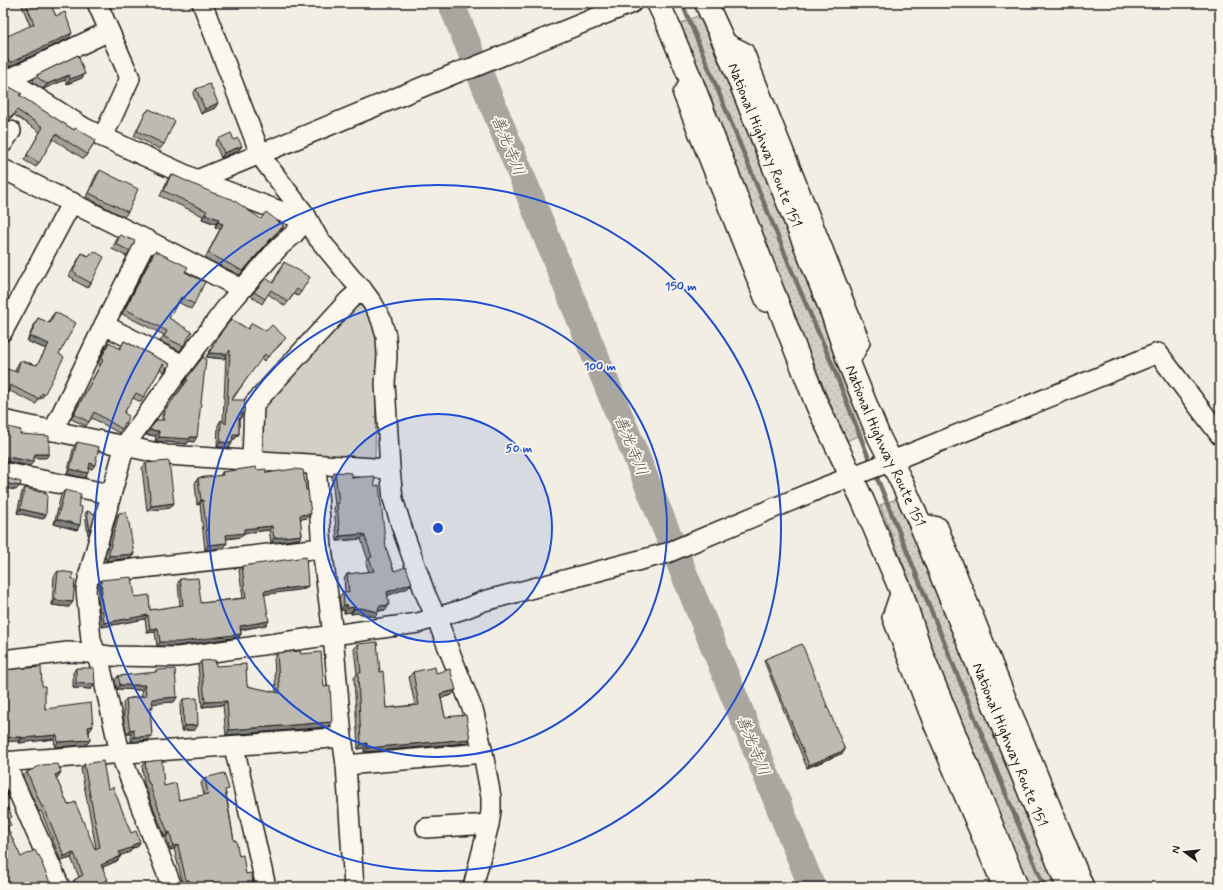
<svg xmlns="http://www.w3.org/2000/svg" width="1223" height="890" viewBox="0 0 1223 890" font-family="Mynerve,'Klee One',sans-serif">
	<defs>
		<pattern id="grass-dots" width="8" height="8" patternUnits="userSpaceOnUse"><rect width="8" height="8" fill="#d2cfc6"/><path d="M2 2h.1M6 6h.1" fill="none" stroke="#b4b1aa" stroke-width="1.8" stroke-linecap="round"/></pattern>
	</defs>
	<rect width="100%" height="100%" fill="#f2eee4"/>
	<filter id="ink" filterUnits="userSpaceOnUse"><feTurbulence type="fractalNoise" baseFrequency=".025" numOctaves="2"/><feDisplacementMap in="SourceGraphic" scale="8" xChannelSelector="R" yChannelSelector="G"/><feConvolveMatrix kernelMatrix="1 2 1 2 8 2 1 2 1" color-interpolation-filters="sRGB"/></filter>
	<g filter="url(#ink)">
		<g fill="url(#grass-dots)" stroke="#777671">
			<path d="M699,15L812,282L834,355L853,399L865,433L846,441L735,174L716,110L680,24Z"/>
			<path d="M899,498L1058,887H1026L941,679L915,594L880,505Z"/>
		</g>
		<path fill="#d2cfc6" stroke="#777671" d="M354,305L362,306L371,321L377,343L375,457L371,460L263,456L258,451L259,411Z"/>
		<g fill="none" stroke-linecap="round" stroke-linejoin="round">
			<g stroke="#716f6b" stroke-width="4.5">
				<path d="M682,3L799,288L832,364L871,464"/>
				<path d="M875,473L1044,887"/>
			</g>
			<path stroke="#a9a6a0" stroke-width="27" d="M451,3L812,887"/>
			<g stroke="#1c1c1c" stroke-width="22">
				<g id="minor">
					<path d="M97,3L130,78L103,137"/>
					<path d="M202,3L260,153L265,162L306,216L318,238L352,279L362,289L373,304L381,319L386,336L387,356L385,384L390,469L393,499L404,534L425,593L436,617L474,713L483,753L491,797V811L489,824L473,887"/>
					<path d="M724,42L744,52L860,342L849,363"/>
					<path d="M3,76L83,127L103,137L197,180L296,217L306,216"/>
					<path d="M7,80L109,31"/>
					<path d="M691,80L683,94L766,302"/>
					<path d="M3,143L11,131"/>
					<path d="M3,169L147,240L242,289"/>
					<path d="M197,180L461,71L472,68L632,3"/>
					<path d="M104,325L183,365"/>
					<path d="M3,331L72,202"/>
					<path d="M3,420L167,455L390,469"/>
					<path d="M53,431L104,325L147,240"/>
					<path d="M252,460L254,404L349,300L362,289"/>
					<path d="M316,465L322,548L333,635L342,737L346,765L354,887"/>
					<path d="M3,472L110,494"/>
					<path d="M920,523L938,527L1006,698L1084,887"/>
					<path d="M89,574L322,548"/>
					<path d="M901,591L892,617L934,725L1003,887"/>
					<path d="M3,660L68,652L88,653L109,656L178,657L418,623L464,609L484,601L667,553L824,487L892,461L1158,353L1220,435"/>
					<path d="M234,747L266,887"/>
					<path d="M3,762C116,753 229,747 342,737"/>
					<path d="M5,762L60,887"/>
					<path d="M346,765L483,753"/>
					<path d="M426,828L489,824"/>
					<path d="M172,887L120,753L101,668L91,640L86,590L89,574L125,445L183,365L229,304L279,247L294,234L299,228L306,216"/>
				</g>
			</g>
			<g stroke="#1c1c1c" stroke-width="25">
				<g id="highway">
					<path d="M658,3L667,22L691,80L817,405L863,501L901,591L921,652L1017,887"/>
					<path id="s1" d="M706,3L724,42L832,313L849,363L879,437L903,485L920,523L1068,887"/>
				</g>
			</g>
			<use href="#minor" stroke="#fbf7ec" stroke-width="19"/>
			<use href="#highway" stroke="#fbf7ec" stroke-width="22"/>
		</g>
		<g fill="#a3a098" stroke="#1c1c1c">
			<path d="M21,3H50L56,16L69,38L9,67L3,65L30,26Z"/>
			<path d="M78,55L82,78L67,84L65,80L43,89L34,83L33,80L37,75Z"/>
			<path d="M196,89L215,108L201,114L193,94Z"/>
			<path d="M20,96L74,130L96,140L84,159L53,139L36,167L24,160L40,132L14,115L10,120L6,121L3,124Z"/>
			<path d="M149,109L164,144L160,149L134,136L143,117Z"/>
			<path d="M218,139L242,146L238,151L221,158L215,144Z"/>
			<path d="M100,170L128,212L124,217L86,197L96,175Z"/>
			<path d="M171,174L261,219L284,226L281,231L271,240L240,275L205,258L220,229L215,227L216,224L202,219L203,216L160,196L168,179Z"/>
			<path d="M120,235L130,251L126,256L112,249L117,239Z"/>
			<path d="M155,251L185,272L194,304L191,309L178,302L169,318L183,346L180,351L160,341L164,335L122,314L151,256Z"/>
			<path d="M82,253L89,256L91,253V283L88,288L73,280L74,279L69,276L79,258Z"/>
			<path d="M284,262L301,292L298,296L294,294L285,306L268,294L262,304L251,296L254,292L273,282Z"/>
			<path d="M55,312L59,354L44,395L41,399L39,398L36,404L8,390L7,397L3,402L15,371L17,366L20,361L37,365L46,349L27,341L35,323L38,318L49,323L51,317Z"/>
			<path d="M231,319L248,329L252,323L282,343L264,361L261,358L232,400L244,413L239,420V434L235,439H232V443L229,448L217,447L218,425L221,420L223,422L226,356L224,359L206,357L219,336Z"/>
			<path d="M124,341L170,364L164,372L160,369L141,402L133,398L124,413L122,429L119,433L92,418L86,426L71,419L100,365L98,363L106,347L109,342L120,349Z"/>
			<path d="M203,357L194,442L189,441L187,444L155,441L156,436L146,435L162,420V415L184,384H183Z"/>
			<path d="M77,442L92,469L89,468L85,478L67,474L74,446Z"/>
			<path d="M146,463L174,503L170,508L147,511L142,468Z"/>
			<path d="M257,470L266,473L307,518L300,519L302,535L299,539L271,543L269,530L244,533L241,537L226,539L224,548L205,550L200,504L197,505L195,483L198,478L220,476L222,472Z"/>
			<path d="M335,472L375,486L386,548L394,571L412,583L408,588L388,595L386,610L379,611L375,617L358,613L351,614V612L344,613V610H341L339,597L343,592H345L344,579L347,574L369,572L366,563L368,560L361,539L337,541L334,508L335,506L332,477Z"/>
			<path d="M25,488L43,519L17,513L22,492Z"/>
			<path d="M65,490L78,506L77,530L54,524L61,495Z"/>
			<path d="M87,511L90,532L88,535L85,514Z"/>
			<path d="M119,513L134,554L131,558L106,561L105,556L116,518Z"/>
			<path d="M242,566L305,589L264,594L266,625L241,630V634L239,637L177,646H157L155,632L147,633L145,619L102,627L98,598L99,596L98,584L101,580L135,597L150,610L180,606L178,583L180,579L201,603L243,598L239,570Z"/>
			<path d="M58,571L69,607L52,605L54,576Z"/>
			<path d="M358,644L380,672L386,708L415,705L409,677L413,672L436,673L452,695L441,698L445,717L467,743L364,752V748L358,749L354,678L357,674L354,649Z"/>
			<path d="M277,653L301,654L324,687L332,722L329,727L226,735L223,705L202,707L198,666L201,661L216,666L247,686L276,693L274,658Z"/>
			<path d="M765,659L843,753L807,768L764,661Z"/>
			<path d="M76,668L95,684L91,689L73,688V673Z"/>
			<path d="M156,670L177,697L174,702L152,703L153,707L150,711L152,736L149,740L131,742V734H127L124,722L123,703L126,699L142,696V690L117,689L115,681L118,676L155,673Z"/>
			<path d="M42,686L45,709L90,731H89L90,740L86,745L55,747L54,739L19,743V741Z"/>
			<path d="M183,699L195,730L181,731L180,704Z"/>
			<path d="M145,762L164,786L179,800L204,795L201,783L205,778L226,793L234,841L239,856L246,874L254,887H190V886H187L186,884L183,885L174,849L170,850L166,837H165L149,797L147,788L146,789L144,783L142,766Z"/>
			<path d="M84,764L108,789L131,833L140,842L137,847L132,848L130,852L120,855L117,861L103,867L104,885L99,887H71L70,884L74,880L79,877L71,858L61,861L41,811L39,812L23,777L27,772L58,777L56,778L68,805L95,849L96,848L81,769Z"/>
		</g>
		<g fill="#84827c" stroke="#1c1c1c">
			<path d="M72,33L69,38L9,67L3,65V61Z"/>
			<path d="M85,74L82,78L67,84L70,79Z"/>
			<path d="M69,75L65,80L43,89L47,84Z"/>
			<path d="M218,103L215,108L201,114L205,109Z"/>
			<path d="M14,115L10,120L6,121L3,124L5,120L9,117Z"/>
			<path d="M242,146L238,151L221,158L224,153Z"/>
			<path d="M205,214L219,219L216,224L202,219Z"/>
			<path d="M218,222L223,224L220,229L215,227Z"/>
			<path d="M284,226L281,231L271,240L240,275L243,271L274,235Z"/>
			<path d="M30,336L49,344L46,349L27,341Z"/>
			<path d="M209,353L227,354L224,359L206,357Z"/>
			<path d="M3,396L7,397L3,402Z"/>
			<path d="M149,430L159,431L156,436L146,435Z"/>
			<path d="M233,434H239L235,439H229Z"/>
			<path d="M159,437H197L194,442L189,441L187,444L155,441Z"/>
			<path d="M220,442L232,443L229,448L217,447Z"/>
			<path d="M35,454H49L46,458H32Z"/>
			<path d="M8,457L33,462L30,466L5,461L3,462V458Z"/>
			<path d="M90,463L95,465L92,469L87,468Z"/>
			<path d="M70,469L88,473L85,478L67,474Z"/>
			<path d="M3,483L20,486L16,490L3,488Z"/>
			<path d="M201,500H203L200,504L197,505Z"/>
			<path d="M174,503L170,508L147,511L151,506Z"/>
			<path d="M20,509L46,515L43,519L17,513Z"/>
			<path d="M311,514L307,518L297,520L300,515Z"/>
			<path d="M57,519L80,525L77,530L54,524Z"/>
			<path d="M272,526L269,530L244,533L241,537L222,539L226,535L244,529Z"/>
			<path d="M364,534L361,539L337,541L340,536Z"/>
			<path d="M302,535L299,539L271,543L274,538Z"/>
			<path d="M227,543L224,548L205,550L208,545Z"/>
			<path d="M134,554L131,558L106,561L109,556Z"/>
			<path d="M412,583L408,588L384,597L387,592Z"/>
			<path d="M308,586L305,589L261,595L264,591Z"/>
			<path d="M55,600L73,602L69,607L52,605Z"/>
			<path d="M344,605H347L344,610H341Z"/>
			<path d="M389,605L386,610L376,611L379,606Z"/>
			<path d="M354,607L351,612L344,613L348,608Z"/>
			<path d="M361,608L378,612L375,617L358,613L351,614L354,609Z"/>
			<path d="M148,615L145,619L102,627L104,623Z"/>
			<path d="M269,621L266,625L238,630L240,626Z"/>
			<path d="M158,628L155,632L147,633L150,629Z"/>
			<path d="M241,634L239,637L177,646H157L160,642Z"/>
			<path d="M76,683L95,684L91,689L73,688Z"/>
			<path d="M120,685H145L142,690L117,689Z"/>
			<path d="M456,690L452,695L437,699L440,694Z"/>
			<path d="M177,697L174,702L149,704L152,699Z"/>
			<path d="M227,701L223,705L202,707L205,702Z"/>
			<path d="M332,722L329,727L226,735L229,730Z"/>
			<path d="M198,725L195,730L181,731L184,726Z"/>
			<path d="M93,726L90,731H85L88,727Z"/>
			<path d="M134,729L131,734H127L130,730Z"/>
			<path d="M57,735L54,739L19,743L23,738Z"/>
			<path d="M152,736L149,740L131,742L134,737Z"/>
			<path d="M3,737H22L19,741L3,742Z"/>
			<path d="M470,739L467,743L364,752L367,748Z"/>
			<path d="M90,740L86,745L55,747L58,742Z"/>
			<path d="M367,743L364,748L358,749L361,744Z"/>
			<path d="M845,750L843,753L807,768L809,765Z"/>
			<path d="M61,772L58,777L51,780L55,775Z"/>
			<path d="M170,832L166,837H165L168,833Z"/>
			<path d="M140,842L137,847L132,848L130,852L116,857L119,852L133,845Z"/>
			<path d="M178,845L174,849L170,850L173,846Z"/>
			<path d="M74,853L71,858L61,861L64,856Z"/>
			<path d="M121,856L117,861L98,869L101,865Z"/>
			<path d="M108,880L104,885L99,887H90Z"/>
			<path d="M186,880H189L186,884L183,885Z"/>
			<path d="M193,881L190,886H187L190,882Z"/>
		</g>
		<g fill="#bdbab1" stroke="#1c1c1c">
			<path d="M26,3H50L56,16L65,12L72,33L12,62L6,60L3,61V38L34,24Z"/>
			<path d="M78,55L85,74L70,79L69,75L47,84L38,78L37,75Z"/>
			<path d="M3,83L22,94L19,95L74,130L75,128L96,140L87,154L56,134L39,163L27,155L43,127L17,110L14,115L9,117L5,120L3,124Z"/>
			<path d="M210,84L218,103L205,109L196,89Z"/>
			<path d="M149,109L175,121L164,144L137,131L146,112H147Z"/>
			<path d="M231,133L234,140L238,138L242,146L224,153L218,139Z"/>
			<path d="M100,170L138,189L128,212L89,193Z"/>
			<path d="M171,174L213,193L232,199L261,219L266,212L284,226L274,235L243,271L208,253L223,224L218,222L219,219L205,214L207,211L164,191Z"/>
			<path d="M120,235L135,241L130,251L116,244Z"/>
			<path d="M94,251L104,257L91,283L76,275L77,274L73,271L82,253L89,257L91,253L93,254Z"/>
			<path d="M155,251L188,267L185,272L205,282L194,304L181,297L169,318L192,332L183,346L164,337L167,331L125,309Z"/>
			<path d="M284,262L310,277L301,292L297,289L288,302L271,290L265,299L254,292L266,278L273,283Z"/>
			<path d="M55,312L76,323L59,354L64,357L44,395L42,393L39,399L10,385L7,397L3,396V368L17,372L20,361L37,365L49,344L30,336L38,318L50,323Z"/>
			<path d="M231,319L248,329L252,323L266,331L272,325L286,338L268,357L265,354L231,400H245L244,413H241V418H239V434H233L232,443L220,442L221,420L226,424L230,350L227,354L209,353L222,331L230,321L231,322Z"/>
			<path d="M124,341L170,364L167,368L163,364L144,397L136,393L124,413L129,416L122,429L94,412L89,422L74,414L103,360L101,359L109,342L120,349Z"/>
			<path d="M203,357L206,359L197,437H190V439L159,437V431L149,430L157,420H164L165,410L188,380L186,379Z"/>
			<path d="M3,426L21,430L20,434L49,436V454H35L33,462L8,457L3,458Z"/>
			<path d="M77,442L99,447L95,465L90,463L88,473L70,469Z"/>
			<path d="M169,461L174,503L151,506L146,463Z"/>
			<path d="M256,467L257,470L266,469V473L294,469L303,470L306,490H308L311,514L300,515L302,535L274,538L272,526L244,529V533L226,535L227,543L208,545L203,500H201L198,478L223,475L222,472Z"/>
			<path d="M335,472L352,473V478L374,476L375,486L379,485L386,548L394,571L406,567L412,583L387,592L389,605L379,606L378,612L361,608L354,609V607L348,608L347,605H344L343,592H349L347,574L374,571L369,558L372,557L364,534L340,536L337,504L339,503Z"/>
			<path d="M3,477L21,482L20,486L3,483Z"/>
			<path d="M25,488L47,494L46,515L20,509Z"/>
			<path d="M65,490L81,494L78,506L82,507L80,525L57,519Z"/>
			<path d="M3,511L8,512L6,526L3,525Z"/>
			<path d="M87,511L95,514L90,532Z"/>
			<path d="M126,512L127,517H128L134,554L109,556V552L119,513Z"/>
			<path d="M306,557L308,586L264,591L269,621L240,626L241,634L180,642H160L158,628L150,629L148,615L104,623L101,595L102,594L101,580L132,577L135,597L149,595L150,610L183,605L180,579L198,578L201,603L246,598L242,566Z"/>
			<path d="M58,571L73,573L72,579L75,580L73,602L55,600Z"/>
			<path d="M377,642L380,672L383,671L386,708L419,705L413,672L435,667L436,673L450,669L456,690L440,694L445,717L466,715L470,739L367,748V743L361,744L358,673H361L358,644Z"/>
			<path d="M802,644L845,750L809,765L765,659Z"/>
			<path d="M300,651L301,654L321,652L324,687L330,686L332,722L229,730L227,701L205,702L201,661L215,660L216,666L246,664L247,686L280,693L277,653Z"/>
			<path d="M41,667L42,686H45V709L91,703L93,726L88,727L90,740L58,742L57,735L23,738L22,737H3V670Z"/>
			<path d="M76,668H94L95,684L76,683Z"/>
			<path d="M175,669L177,697L152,699L153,707H150L152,736L134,737V729L130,730L128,718L126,699L146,696L145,685H120L118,676L156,672V670Z"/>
			<path d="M197,698L198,725L184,726L183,699Z"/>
			<path d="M162,760L164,786L176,783L179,800L208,794L205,778L224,773L229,789L225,790L234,841L236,840L239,856L243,855L246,874L251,873L254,887H194L193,881L190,882L189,880H186L178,845L173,846L170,832L168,833L152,792L150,784H149L147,779L145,762Z"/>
			<path d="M103,761L108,789L113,787L131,833L136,831L140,842L133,845V847L119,852L121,856L101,865L108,880L90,887H77L74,880L83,875L74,853L64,856L44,807H42L27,772L42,765L58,764L61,772L55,775L68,805L75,802L95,849L100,847L84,764Z"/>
			<path d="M3,787L9,799L5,802L12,817L8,819L11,825L7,827L21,857L35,850L38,856L39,855L43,864H42L52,887H3Z"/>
		</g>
	</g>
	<circle cx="438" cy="528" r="114" fill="#1d4ed8" fill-opacity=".12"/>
	<g fill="none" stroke="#1d4ed8" stroke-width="2">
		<circle cx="438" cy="528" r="114"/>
		<circle cx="438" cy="528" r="229"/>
		<circle cx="438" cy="528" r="343"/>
	</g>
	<g text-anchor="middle" stroke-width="3.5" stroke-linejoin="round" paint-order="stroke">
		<g font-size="15" fill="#1c1c1c" stroke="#fbf7ec">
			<text dy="5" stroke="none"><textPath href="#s1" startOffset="154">National Highway Route 151</textPath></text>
			<text dy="5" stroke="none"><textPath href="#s1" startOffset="478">National Highway Route 151</textPath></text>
			<text dy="5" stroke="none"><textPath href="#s1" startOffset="802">National Highway Route 151</textPath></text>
		</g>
		<g font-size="16" font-style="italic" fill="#545351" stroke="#fbf7ec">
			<text transform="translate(509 145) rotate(68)" y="6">善光寺川</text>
			<text transform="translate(632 445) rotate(68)" y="6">善光寺川</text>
			<text transform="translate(754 745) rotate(68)" y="6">善光寺川</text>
		</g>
	</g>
	<circle cx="438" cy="528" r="6" fill="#1d4ed8" stroke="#fbf7ec" stroke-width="2"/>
	<g font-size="12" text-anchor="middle" font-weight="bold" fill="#1d4ed8" stroke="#fbf7ec" stroke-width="3.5" stroke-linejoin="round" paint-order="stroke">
		<text x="681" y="290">150 m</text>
		<text x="600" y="370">100 m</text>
		<text x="519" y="452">50 m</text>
	</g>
	<rect width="1223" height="890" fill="none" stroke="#fbf7ec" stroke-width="16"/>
	<rect x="8" y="8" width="1207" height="874" fill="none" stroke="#1c1c1c" stroke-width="1.5" filter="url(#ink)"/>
	<g transform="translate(1185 852) rotate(285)" stroke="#fbf7ec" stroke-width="3" paint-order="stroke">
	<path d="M0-3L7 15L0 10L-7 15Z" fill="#1c1c1c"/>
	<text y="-6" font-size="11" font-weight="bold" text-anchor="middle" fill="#1c1c1c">N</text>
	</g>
</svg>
